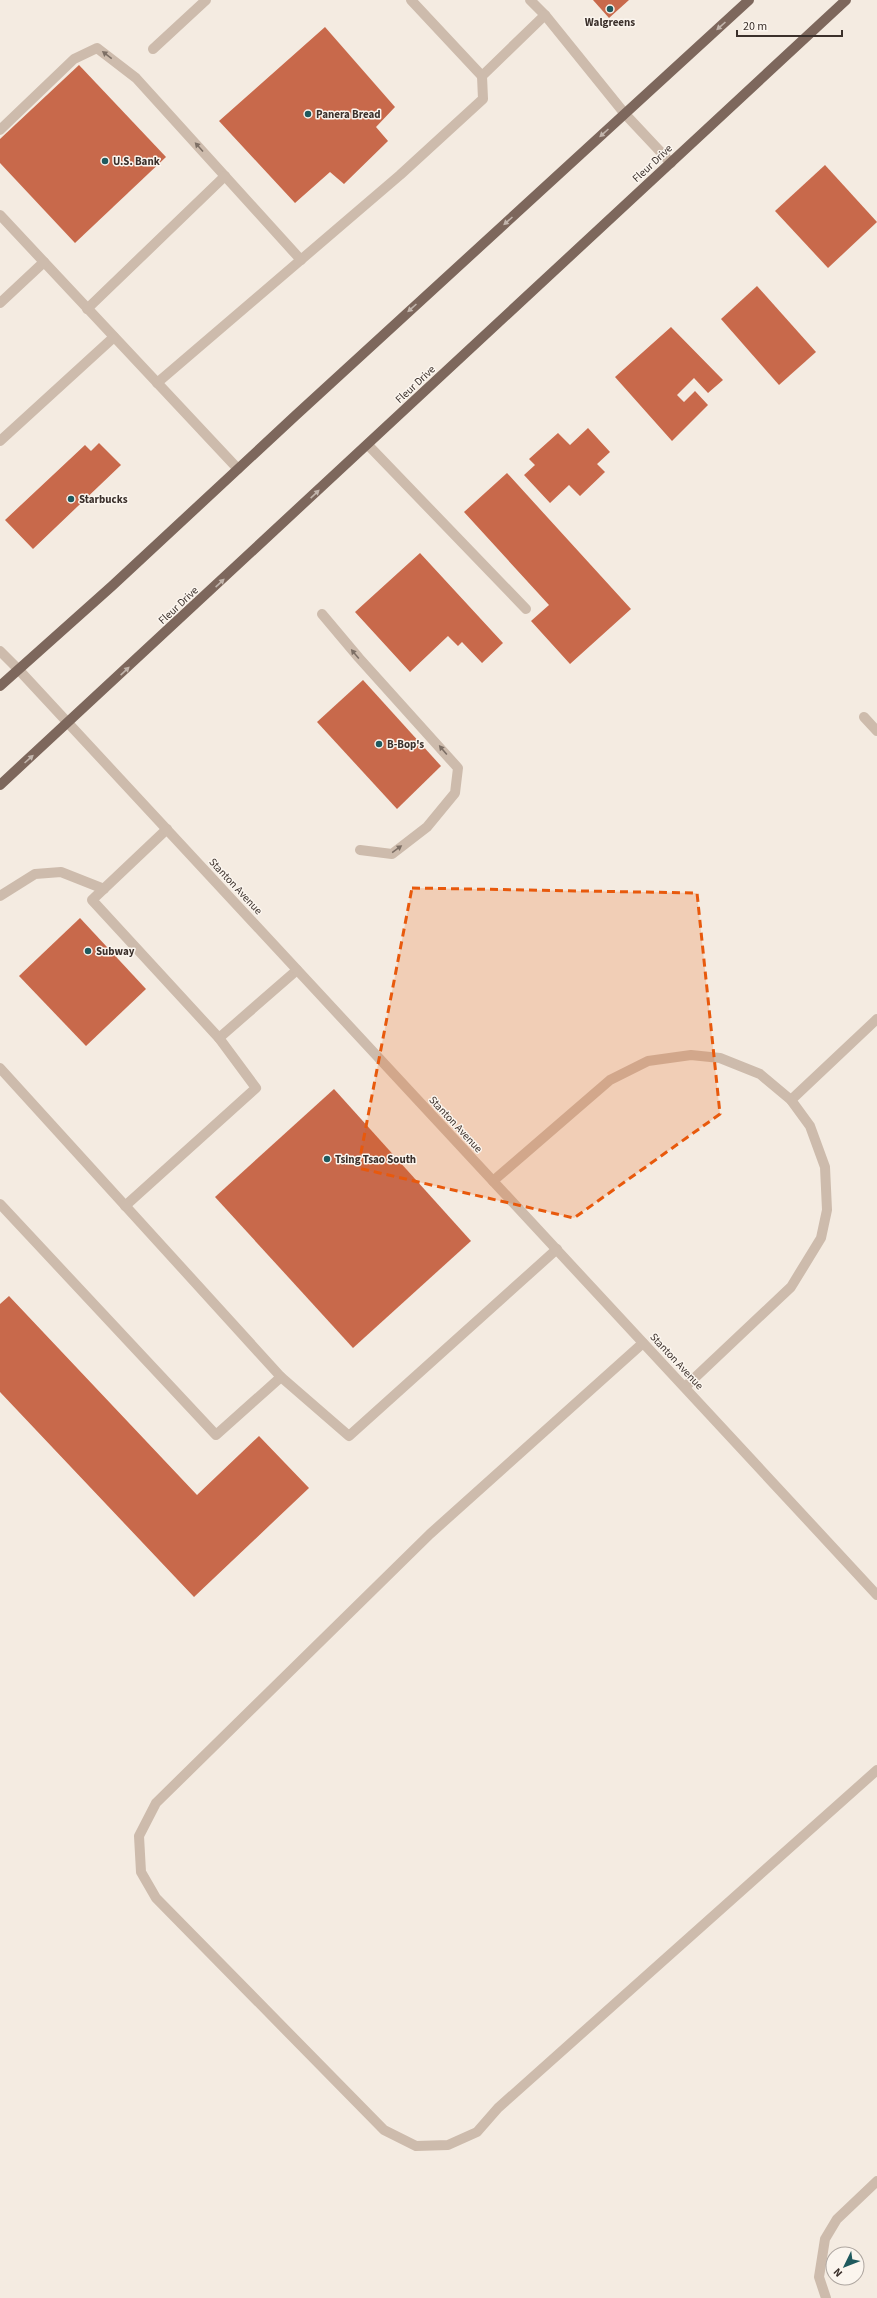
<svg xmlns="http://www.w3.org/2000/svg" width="877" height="2298" viewBox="0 0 877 2298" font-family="'Source Sans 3',sans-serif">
	<rect width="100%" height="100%" fill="#f4ebe1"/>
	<g fill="#c8694b">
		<path d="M593,0H629L609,18Z"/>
		<path d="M325,27L395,107L376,127L388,141L344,184L330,172L295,203L219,121Z"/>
		<path d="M79,65L166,157L75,243L0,163V139Z"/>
		<path d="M825,165L877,222L828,268L775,211Z"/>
		<path d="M757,286L816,352L779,385L721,319Z"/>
		<path d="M671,327L723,380L708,393L694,378L677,395L684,402L695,391L708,405L672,441L615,377Z"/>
		<path d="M588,428L610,452L597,464L605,472L580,496L569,485L550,503L524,475L535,465L529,459L558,433L570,445Z"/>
		<path d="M99,443L121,465L33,549L5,520L85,445L91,451Z"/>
		<path d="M507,473L631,609L570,664L531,621L549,605L464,512Z"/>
		<path d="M420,553L503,643L482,663L462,642L458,646L448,636L410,672L355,612Z"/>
		<path d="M363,680L441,766L397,809L317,722Z"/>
		<path d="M80,918L146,989L86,1046L19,976Z"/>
		<path d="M334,1089L471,1241L353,1348L215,1197Z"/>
		<path d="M9,1296L197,1495L259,1436L309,1488L194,1597L0,1392V1304Z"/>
	</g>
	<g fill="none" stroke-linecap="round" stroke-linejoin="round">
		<g stroke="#cdbbac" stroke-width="10">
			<path d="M411,0L482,76"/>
			<path d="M530,0L545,15"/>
			<path d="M153,49L206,0"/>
			<path d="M0,130L74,59L97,48L136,78L301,260"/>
			<path d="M0,215L238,469"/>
			<path d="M0,303L44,262"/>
			<path d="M87,309L225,176"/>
			<path d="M157,383L400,175L483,99L482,76L545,15L625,114L671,163"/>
			<path d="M0,441L114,337"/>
			<path d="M368,445L526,609"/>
			<path d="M322,614L359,658L458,768L455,793L427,827L392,854L360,850"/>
			<path d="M0,651L18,669"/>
			<path d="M864,717L877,731"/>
			<path d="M167,829L92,900L219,1038L297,970"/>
			<path d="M0,896L35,874L61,872L104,889"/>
			<path d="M0,1068L281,1377L216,1435L0,1204"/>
			<path d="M791,1100L877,1019"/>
			<path d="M493,1181L610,1080L648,1061L691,1055L720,1058L760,1074L791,1100L810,1126L825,1167L827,1210L821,1238L791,1287L685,1387"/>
			<path d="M125,1206L256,1088L219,1038"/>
			<path d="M643,1343L430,1534L156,1803L139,1836L141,1872L156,1898L384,2130L416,2146L448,2145L477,2132L498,2108L877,1770"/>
			<path d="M281,1377L349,1436L557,1249"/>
		</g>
		<g stroke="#cdbbac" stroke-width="10">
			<path d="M18,669L877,1595"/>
			<path d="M826,2298L819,2277L825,2239L837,2219L877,2181"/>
		</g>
		<g stroke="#7d675c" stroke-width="10">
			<path d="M0,686L112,586L295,416L749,0"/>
			<path d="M0,785L846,0"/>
		</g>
	</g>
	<defs><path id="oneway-solid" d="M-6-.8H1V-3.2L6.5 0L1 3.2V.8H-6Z"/></defs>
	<g fill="#c2b5ac">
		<use href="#oneway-solid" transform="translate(721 26) rotate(138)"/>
		<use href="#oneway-solid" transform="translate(604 133) rotate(138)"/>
		<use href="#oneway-solid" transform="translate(508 221) rotate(138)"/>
		<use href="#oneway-solid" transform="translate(412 308) rotate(138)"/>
		<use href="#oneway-solid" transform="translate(315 494) rotate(-43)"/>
		<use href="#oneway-solid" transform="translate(220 583) rotate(-43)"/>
		<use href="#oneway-solid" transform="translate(125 671) rotate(-43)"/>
		<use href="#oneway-solid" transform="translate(29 759) rotate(-42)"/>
	</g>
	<g fill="#7d6f65">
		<use href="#oneway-solid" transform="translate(107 55) rotate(-142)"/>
		<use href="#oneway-solid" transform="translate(199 147) rotate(-132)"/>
		<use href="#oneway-solid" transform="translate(355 654) rotate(-130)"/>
		<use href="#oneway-solid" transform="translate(443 750) rotate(-130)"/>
		<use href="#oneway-solid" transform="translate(397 849) rotate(-36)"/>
	</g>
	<path fill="#e8590c" fill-opacity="0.2" stroke="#e8590c" stroke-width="3" stroke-dasharray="8 5" stroke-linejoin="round" d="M412,888L697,893L720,1114L574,1218L358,1168Z"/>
	<g fill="#1f5a5e" stroke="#fbf5ee" stroke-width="1.5">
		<circle cx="610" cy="9" r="4"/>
		<circle cx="308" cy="114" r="4"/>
		<circle cx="105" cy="161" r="4"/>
		<circle cx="71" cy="499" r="4"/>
		<circle cx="379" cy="744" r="4"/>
		<circle cx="88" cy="951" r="4"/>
		<circle cx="327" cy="1159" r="4"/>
	</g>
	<g text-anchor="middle" stroke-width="3" stroke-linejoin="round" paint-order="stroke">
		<g font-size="11" font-weight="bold" fill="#3b302b" stroke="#fbf5ee" text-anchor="start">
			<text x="610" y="26" text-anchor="middle">Walgreens</text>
			<text x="316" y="118">Panera Bread</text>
			<text x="113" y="165">U.S. Bank</text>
			<text x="79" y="503">Starbucks</text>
			<text x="387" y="748">B-Bop's</text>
			<text x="96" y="955">Subway</text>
			<text x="335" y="1163">Tsing Tsao South</text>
		</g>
		<g font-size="11" fill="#3b302b" stroke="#fbf5ee">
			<text transform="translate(652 163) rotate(-43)" y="4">Fleur Drive</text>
			<text transform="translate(415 384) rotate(-43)" y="4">Fleur Drive</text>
			<text transform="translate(178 605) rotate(-43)" y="4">Fleur Drive</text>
			<text transform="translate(236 886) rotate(47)" y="4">Stanton Avenue</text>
			<text transform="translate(456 1124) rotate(47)" y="4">Stanton Avenue</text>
			<text transform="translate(677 1361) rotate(47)" y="4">Stanton Avenue</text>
		</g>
	</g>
	<g transform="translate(845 2266) rotate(227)"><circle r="19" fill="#fbf5ee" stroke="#aea6a0"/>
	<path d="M0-3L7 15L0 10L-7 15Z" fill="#1f5a5e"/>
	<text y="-6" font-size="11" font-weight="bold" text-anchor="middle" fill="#3b302b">N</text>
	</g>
	<path d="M737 30v6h105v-6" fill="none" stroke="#3b302b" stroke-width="2"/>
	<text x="743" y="30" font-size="12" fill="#3b302b" stroke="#fbf5ee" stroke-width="3" paint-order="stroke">20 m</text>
</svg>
